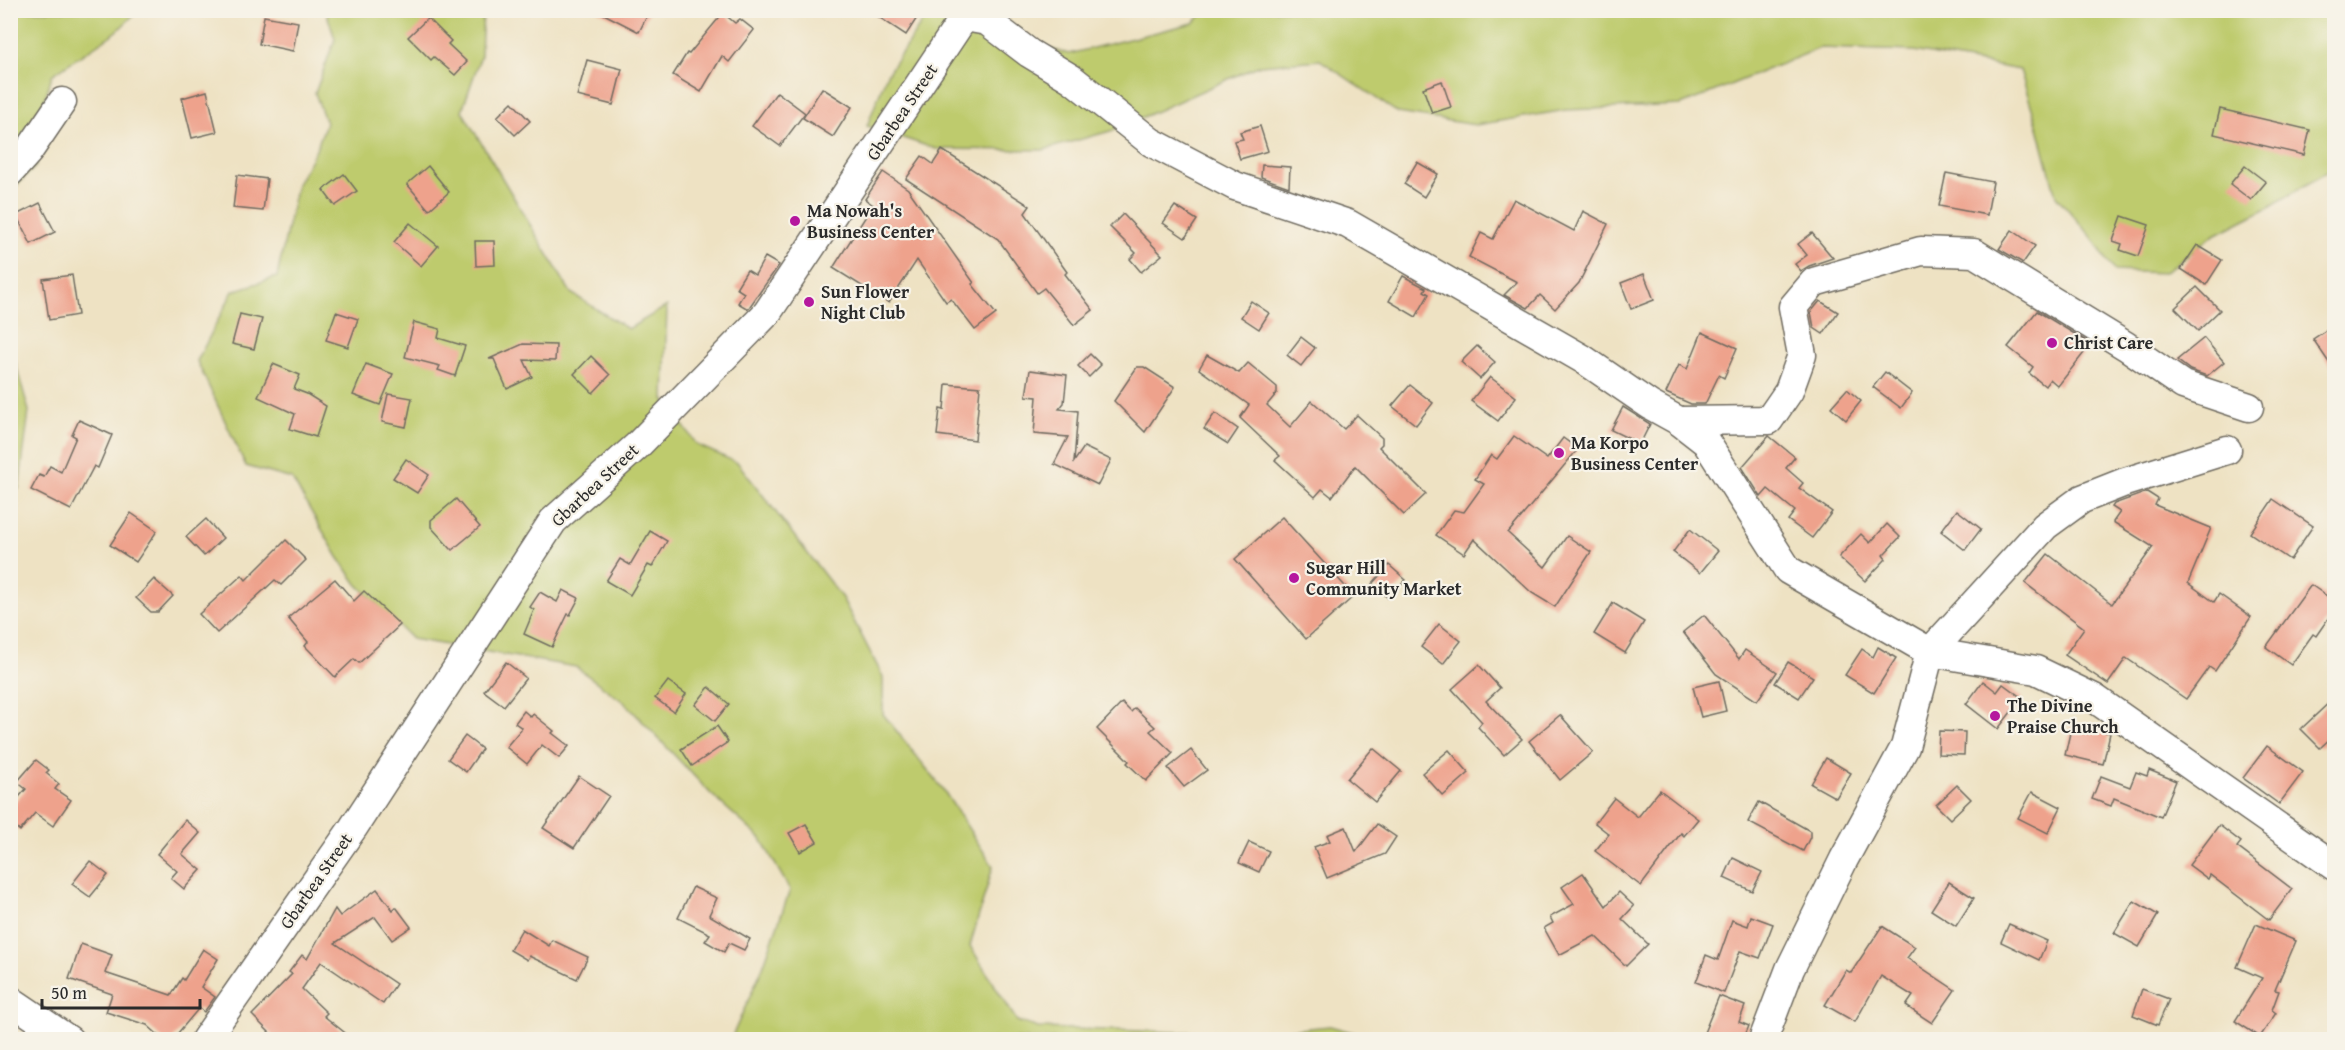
<svg xmlns="http://www.w3.org/2000/svg" width="2345" height="1050" viewBox="0 0 2345 1050" font-family="'Gentium Book Plus',serif">
	<rect width="100%" height="100%" fill="#f7f3e8"/>
	<filter id="ink" filterUnits="userSpaceOnUse"><feTurbulence type="fractalNoise" baseFrequency=".0167" numOctaves="2"/><feDisplacementMap in="SourceGraphic" scale="12" xChannelSelector="R" yChannelSelector="G"/><feConvolveMatrix kernelMatrix="1 2 1 2 8 2 1 2 1" color-interpolation-filters="sRGB"/></filter>
	<filter id="wash" filterUnits="userSpaceOnUse"><feTurbulence type="fractalNoise" baseFrequency=".008" numOctaves="4" result="noise"/><feDisplacementMap in="SourceGraphic" scale="24" xChannelSelector="R" yChannelSelector="G"/><feGaussianBlur stdDeviation="1.35" result="paint"/><feColorMatrix in="noise" values="0 0 0 0 0 0 0 0 0 0 0 0 0 0 0 0 0 1.4 0 .05"/><feComposite in="paint" operator="in"/></filter>
	<g filter="url(#wash)">
		<rect width="100%" height="100%" fill="#eee2c3"/>
		<g fill="#becb6d" stroke="#747b4c" stroke-width="1.5">
			<path d="M1207,10L2334,11V168L2271,206L2209,238L2164,273L2114,271L2091,236L2056,196L2039,131L2020,70L1914,51L1820,48L1681,105L1566,110L1476,125L1398,113L1320,60L1260,65L1114,130L1043,150L936,149L867,126L887,74L930,11H988L1012,39L1069,54L1193,23Z"/>
			<path d="M11,11H138L116,32L52,75L41,112L36,166L11,191Z"/>
			<path d="M326,11H483L481,55L462,111L571,293L628,329L667,306L664,399L697,445L738,463L842,598L883,677V714L942,788L993,866L970,946L1017,1021L1038,1028L1250,1034L1330,1026L1376,1039H731L763,967L790,890L761,839L711,794L625,703L576,667L412,639L357,584L338,557L292,479L246,466L197,361L233,291L277,277L297,184L316,150L326,123L315,93L335,39Z"/>
			<path d="M10,344L29,411L19,488L11,498Z"/>
		</g>
		<g id="blocks">
			<g fill="#eea28c">
				<path d="M596,10H650L639,32Z"/>
				<path d="M868,10H922L906,35Z"/>
				<path d="M723,13L735,23L740,19L754,30L729,62L722,56L701,92L673,75L687,53L689,54Z"/>
				<path d="M264,16L298,22L293,51L259,44Z"/>
				<path d="M428,18L451,41L448,44L467,62L455,75L434,57L431,60L408,37Z"/>
				<path d="M587,60L622,69L613,105L577,96Z"/>
				<path d="M1442,81L1451,107L1432,113L1423,88Z"/>
				<path d="M822,88L852,107L833,137L803,118Z"/>
				<path d="M207,91L217,132L192,138L182,98Z"/>
				<path d="M777,92L805,113L780,146L752,126Z"/>
				<path d="M512,102L530,121L515,135L497,117Z"/>
				<path d="M2220,109L2310,130L2304,155L2214,134Z"/>
				<path d="M1260,126L1268,151L1240,159L1234,141L1243,139L1240,132Z"/>
				<path d="M942,150L1030,206L1025,213L1067,272L1065,274L1093,310L1074,325L1044,288L1037,293L998,239L906,179L922,156L933,164Z"/>
				<path d="M1417,162L1438,174L1424,197L1404,184Z"/>
				<path d="M1262,165L1290,167L1289,187L1261,177Z"/>
				<path d="M428,166L449,192L429,210L407,184Z"/>
				<path d="M2245,166L2266,182L2251,200L2230,184Z"/>
				<path d="M883,172L908,189L974,283L972,284L996,314L975,330L951,299L946,302L917,260L889,303L833,268L873,205L865,199Z"/>
				<path d="M1946,173L1993,182L1987,215L1939,206Z"/>
				<path d="M344,174L357,191L335,206L323,190Z"/>
				<path d="M237,175L267,179L263,211L233,208Z"/>
				<path d="M1514,199L1574,231L1583,211L1608,224L1579,283L1555,309L1540,295L1528,308L1504,295L1517,282L1469,257L1481,233L1493,239Z"/>
				<path d="M40,203L55,232L31,244L16,215Z"/>
				<path d="M1175,206L1197,220L1185,238L1163,223Z"/>
				<path d="M1123,214L1162,255L1141,272L1130,259L1136,253L1110,227Z"/>
				<path d="M2122,216L2149,225L2138,256L2120,250L2122,244L2113,241Z"/>
				<path d="M410,223L438,246L421,266L394,242Z"/>
				<path d="M2012,230L2035,246L2023,263L1999,249Z"/>
				<path d="M1812,233L1833,258L1809,266L1801,271L1795,264L1807,255L1798,244Z"/>
				<path d="M475,241H494L495,265L476,266Z"/>
				<path d="M2197,245L2222,260L2206,285L2181,269Z"/>
				<path d="M765,257L779,265L748,309L738,303L744,293L736,288L747,270L755,275Z"/>
				<path d="M1644,274L1654,300L1631,309L1621,283Z"/>
				<path d="M72,275L78,315L49,320L43,279Z"/>
				<path d="M1403,276L1426,288L1424,291L1429,294L1416,317L1389,301Z"/>
				<path d="M2197,287L2220,310L2198,331L2175,308Z"/>
				<path d="M1251,301L1269,313L1259,329L1241,317Z"/>
				<path d="M1820,301L1838,312L1823,334L1814,328L1811,312Z"/>
				<path d="M2037,311L2091,344L2058,386L2050,379L2045,386L2029,373L2033,367L2008,347Z"/>
				<path d="M336,312L358,319L348,347L326,340Z"/>
				<path d="M240,314L262,319L254,349L232,344Z"/>
				<path d="M414,322L440,329L438,338L465,346L455,376L438,370L440,366L405,357Z"/>
				<path d="M2334,325V370L2313,339Z"/>
				<path d="M1702,332L1737,348L1724,378L1719,375L1705,404H1691L1666,393L1679,365L1687,369Z"/>
				<path d="M1301,337L1315,348L1301,366L1287,355Z"/>
				<path d="M2204,338L2224,362L2207,376L2190,370L2177,360Z"/>
				<path d="M523,344L556,345L555,361L524,360L532,377L507,389L494,359H489Z"/>
				<path d="M1477,346L1495,362L1480,379L1461,362Z"/>
				<path d="M1090,354L1101,365L1089,377L1078,366Z"/>
				<path d="M1207,355L1239,373L1248,363L1277,387V393L1267,405L1290,427L1312,401L1344,429L1357,415L1382,438V444L1379,447L1426,494L1404,515L1355,466L1332,497L1322,489L1315,497L1275,460L1280,456L1240,418L1249,405L1199,369Z"/>
				<path d="M591,356L610,375L593,393L574,374Z"/>
				<path d="M273,364L300,375L294,389L307,394L326,406L316,437L290,429L295,414L258,397Z"/>
				<path d="M366,364L393,374L380,405L353,395Z"/>
				<path d="M1137,367H1144L1175,387L1145,432L1114,401Z"/>
				<path d="M1030,370L1067,375L1064,403L1059,409L1078,411L1074,462L1084,447L1111,460L1098,485L1054,464L1068,437L1034,434L1037,397L1026,396Z"/>
				<path d="M1885,372L1912,393L1901,408L1873,387Z"/>
				<path d="M1490,377L1516,397L1498,421L1471,401Z"/>
				<path d="M946,384L980,387L975,440L937,435L940,409L944,410Z"/>
				<path d="M1410,385L1433,403L1416,425L1392,406Z"/>
				<path d="M1847,389L1861,401L1846,420L1831,407Z"/>
				<path d="M388,394L412,398L406,427L382,422Z"/>
				<path d="M1623,407L1650,424L1640,444L1611,430Z"/>
				<path d="M1215,413L1238,429L1228,444L1204,429Z"/>
				<path d="M79,420L112,435L98,468L94,466L71,510L31,490L39,475L44,477L50,466L61,472L76,437L72,435Z"/>
				<path d="M1514,436L1547,459L1563,438L1578,449L1508,533L1545,567L1567,536L1591,552L1555,607L1532,593L1474,539L1464,554L1436,535L1454,510L1464,512L1484,484L1475,479L1491,455L1497,459Z"/>
				<path d="M1769,436L1795,457L1786,468L1803,483L1799,488L1832,512L1812,538L1788,520L1795,511L1768,489L1761,497L1742,467Z"/>
				<path d="M406,459L429,475L417,493L393,478Z"/>
				<path d="M2147,492L2158,499L2155,505L2211,528L2188,583L2214,602L2219,594L2251,617L2215,671L2209,667L2186,699L2126,658L2108,684L2065,655L2084,628L2025,583L2048,554L2112,604L2153,547L2113,522L2120,512L2112,507L2114,504Z"/>
				<path d="M456,499L480,527L452,550L431,527V520Z"/>
				<path d="M2273,499L2313,526L2290,560L2250,533Z"/>
				<path d="M1957,510L1981,529L1965,550L1941,531Z"/>
				<path d="M131,513L157,531L136,562L110,545Z"/>
				<path d="M1282,517L1354,596L1306,639L1235,559Z"/>
				<path d="M206,519L223,538L204,556L186,537Z"/>
				<path d="M1887,524L1900,537L1883,555L1886,559L1865,581L1839,557L1861,534L1870,543Z"/>
				<path d="M1690,529L1718,551L1700,573L1673,552Z"/>
				<path d="M650,531L667,541L652,567L648,565L630,595L606,581L620,559L630,565Z"/>
				<path d="M286,540L306,560L281,585L275,580L217,633L199,614L242,575L246,580Z"/>
				<path d="M1389,565L1406,580L1388,598L1372,584Z"/>
				<path d="M154,579L173,596L158,612H151L136,598Z"/>
				<path d="M335,579L354,601L364,591L400,625L359,663L354,659L335,677L305,646L308,642L288,618Z"/>
				<path d="M2311,585L2334,601V610L2316,636L2313,634L2291,665L2266,647Z"/>
				<path d="M563,590L579,598L570,615L568,614L552,647L524,634L534,610L530,607L540,592L557,602Z"/>
				<path d="M1613,603L1644,622L1625,653L1594,634Z"/>
				<path d="M1704,615L1739,659L1745,650L1777,672L1757,701L1716,674L1683,632Z"/>
				<path d="M1439,624L1461,641L1443,664L1421,647Z"/>
				<path d="M1878,647L1896,658L1874,693L1845,675L1862,649L1873,657Z"/>
				<path d="M506,662L526,678L504,706L484,691Z"/>
				<path d="M1788,662L1813,677L1799,698L1775,683Z"/>
				<path d="M1479,665L1500,688L1486,701L1522,739L1504,755L1478,727L1482,722L1452,689Z"/>
				<path d="M668,681L686,694L674,712L655,698Z"/>
				<path d="M1719,681L1726,711L1701,717L1693,687Z"/>
				<path d="M1983,681L1997,692L2003,684L2022,698L1998,729L1966,704Z"/>
				<path d="M709,687L729,704L715,721L695,705Z"/>
				<path d="M2334,698V735L2320,748L2301,729Z"/>
				<path d="M1122,703L1131,712L1135,708L1155,727L1150,731L1173,753L1146,781L1127,763L1129,761L1097,729Z"/>
				<path d="M524,711L531,717L533,714L554,731L552,733L569,746L559,758L542,745L527,764L506,747L522,728L515,723Z"/>
				<path d="M1560,715L1593,752L1560,780L1529,741Z"/>
				<path d="M2072,724L2110,733L2103,764L2065,755Z"/>
				<path d="M717,726L728,742L692,766L681,749Z"/>
				<path d="M1939,731L1965,732L1964,755L1938,754Z"/>
				<path d="M465,736L482,749L466,772L448,759Z"/>
				<path d="M2267,746L2303,772L2279,804L2243,778Z"/>
				<path d="M1373,748L1401,771L1375,802L1347,779Z"/>
				<path d="M1191,750L1207,770L1184,787L1168,768Z"/>
				<path d="M1449,750L1469,773L1443,796L1422,773Z"/>
				<path d="M1826,758L1851,773L1836,798L1811,784Z"/>
				<path d="M36,760L49,770L46,773L59,784L55,789L71,800L53,826L35,813L20,831L10,823V807L26,789L17,782Z"/>
				<path d="M2149,770L2176,781L2161,817L2114,798L2111,806L2092,799L2101,776L2130,787L2136,772L2147,776Z"/>
				<path d="M579,776L609,796L574,848L543,828Z"/>
				<path d="M1957,785L1971,799L1950,819L1936,805Z"/>
				<path d="M1660,790L1698,819L1684,836L1681,833L1641,886L1595,851L1609,834L1595,823L1614,798L1638,817Z"/>
				<path d="M2032,792L2061,807L2048,833L2018,818Z"/>
				<path d="M1759,802L1810,831V837L1803,851L1748,822Z"/>
				<path d="M185,820L200,833L182,854L201,870L184,889L171,878L177,871L157,854Z"/>
				<path d="M806,824L817,842L800,852L789,833Z"/>
				<path d="M1377,824L1396,837L1385,854L1327,878L1314,847L1330,841L1327,835L1346,827L1356,852Z"/>
				<path d="M2219,825L2241,842L2237,847L2292,889L2269,920L2210,875L2208,879L2189,865Z"/>
				<path d="M1249,842L1269,851L1259,872L1239,863Z"/>
				<path d="M1733,858L1762,872L1752,891L1724,878Z"/>
				<path d="M90,861L108,875L90,897L72,884Z"/>
				<path d="M1583,873L1606,906L1619,892L1634,906L1622,919L1648,944L1626,966L1595,936L1559,955L1544,928L1553,923L1550,917L1574,904L1562,887Z"/>
				<path d="M1949,882L1974,898L1956,926L1931,910Z"/>
				<path d="M693,887L717,898L709,915L750,939L744,950L729,943L724,952L705,941L710,934L678,918Z"/>
				<path d="M377,889L393,910L396,907L411,927L392,940L375,917L335,943L396,984L383,1004L321,962L302,989L327,1013L324,1016L354,1040H277L252,1015L292,974L289,972L302,955L307,959L335,909L340,916Z"/>
				<path d="M2134,901L2158,915L2139,947L2114,933Z"/>
				<path d="M1751,916L1773,924L1760,958L1740,951L1724,993L1696,982L1706,955L1718,960L1732,920L1748,926Z"/>
				<path d="M2009,924L2047,941L2039,960L2001,942Z"/>
				<path d="M2256,924L2296,941L2275,990L2279,991L2272,1010L2276,1013L2260,1037L2235,1021L2262,978L2237,967Z"/>
				<path d="M1882,926L1915,947L1907,958L1955,990L1932,1023L1906,1006L1913,996L1881,976L1855,1022L1825,1005L1846,970L1851,973Z"/>
				<path d="M522,929L549,946L552,940L588,957L577,979L529,956L527,960L510,950Z"/>
				<path d="M81,944L112,955L105,973L171,995L182,978L184,980L203,949L218,959L201,987L215,997L204,1012L199,1008L172,1040H164L147,1025L106,1012L112,994L69,979Z"/>
				<path d="M2142,989L2169,999L2158,1025L2133,1015Z"/>
				<path d="M1719,996L1745,1006L1739,1022L1749,1026L1743,1040H1701Z"/>
			</g>
		</g>
	</g>
	<g filter="url(#ink)">
		<use href="#blocks" fill-opacity="0" stroke="#6f6b60" stroke-width="1.5"/>
		<g fill="none" stroke-linecap="round" stroke-linejoin="round">
			<g stroke="#6f6b60" stroke-width="31">
				<g id="minor">
					<path d="M965,17L987,21L1029,53L1072,79L1151,142L1235,186L1348,224L1583,359L1650,405L1679,421L1706,442L1788,570L1930,652L2036,670L2094,698L2334,866"/>
					<path d="M10,172L28,152L62,102"/>
					<path d="M1679,421L1769,420L1789,391L1802,355L1793,307L1814,282L1921,251L1974,253L2126,346L2183,385L2249,407"/>
					<path d="M10,1000L69,1040"/>
					<path d="M205,1040L353,828L553,521L637,446L767,313L969,10"/>
					<path d="M1763,1040L1790,969L1844,859L1905,747L1930,652L2045,526L2082,499L2125,482L2227,450"/>
				</g>
			</g>
			<use href="#minor" stroke="#fff" stroke-width="28"/>
		</g>
	</g>
	<g fill="#b5179e" stroke="#f7f3e8" stroke-width="2">
		<circle cx="795" cy="221" r="6"/>
		<circle cx="809" cy="302" r="6"/>
		<circle cx="2052" cy="343" r="6"/>
		<circle cx="1559" cy="453" r="6"/>
		<circle cx="1294" cy="578" r="6"/>
		<circle cx="1995" cy="716" r="6"/>
	</g>
	<g text-anchor="middle" stroke-width="4.5" stroke-linejoin="round" paint-order="stroke">
		<g font-size="18" fill="#2b2b2b" stroke="#f7f3e8">
			<text transform="translate(902 112) rotate(-56)" y="6">Gbarbea Street</text>
			<text transform="translate(595 485) rotate(-43)" y="6">Gbarbea Street</text>
			<text transform="translate(316 881) rotate(-55)" y="6">Gbarbea Street</text>
		</g>
		<g font-size="18" font-weight="bold" fill="#2b2b2b" stroke="#f7f3e8" text-anchor="start">
			<text x="807" y="217">Ma Nowah's<tspan x="807" dy="21">Business Center</tspan></text>
			<text x="821" y="298">Sun Flower<tspan x="821" dy="21">Night Club</tspan></text>
			<text x="2064" y="349">Christ Care</text>
			<text x="1571" y="449">Ma Korpo<tspan x="1571" dy="21">Business Center</tspan></text>
			<text x="1306" y="574">Sugar Hill<tspan x="1306" dy="21">Community Market</tspan></text>
			<text x="2007" y="712">The Divine<tspan x="2007" dy="21">Praise Church</tspan></text>
		</g>
	</g>
	<rect width="2345" height="1050" fill="none" stroke="#f7f3e8" stroke-width="36"/>
	<path d="M42 999v9h158v-9" fill="none" stroke="#2b2b2b" stroke-width="3"/>
	<text x="51" y="999" font-size="18" fill="#2b2b2b" stroke="#f7f3e8" stroke-width="4.5" paint-order="stroke">50 m</text>
</svg>
